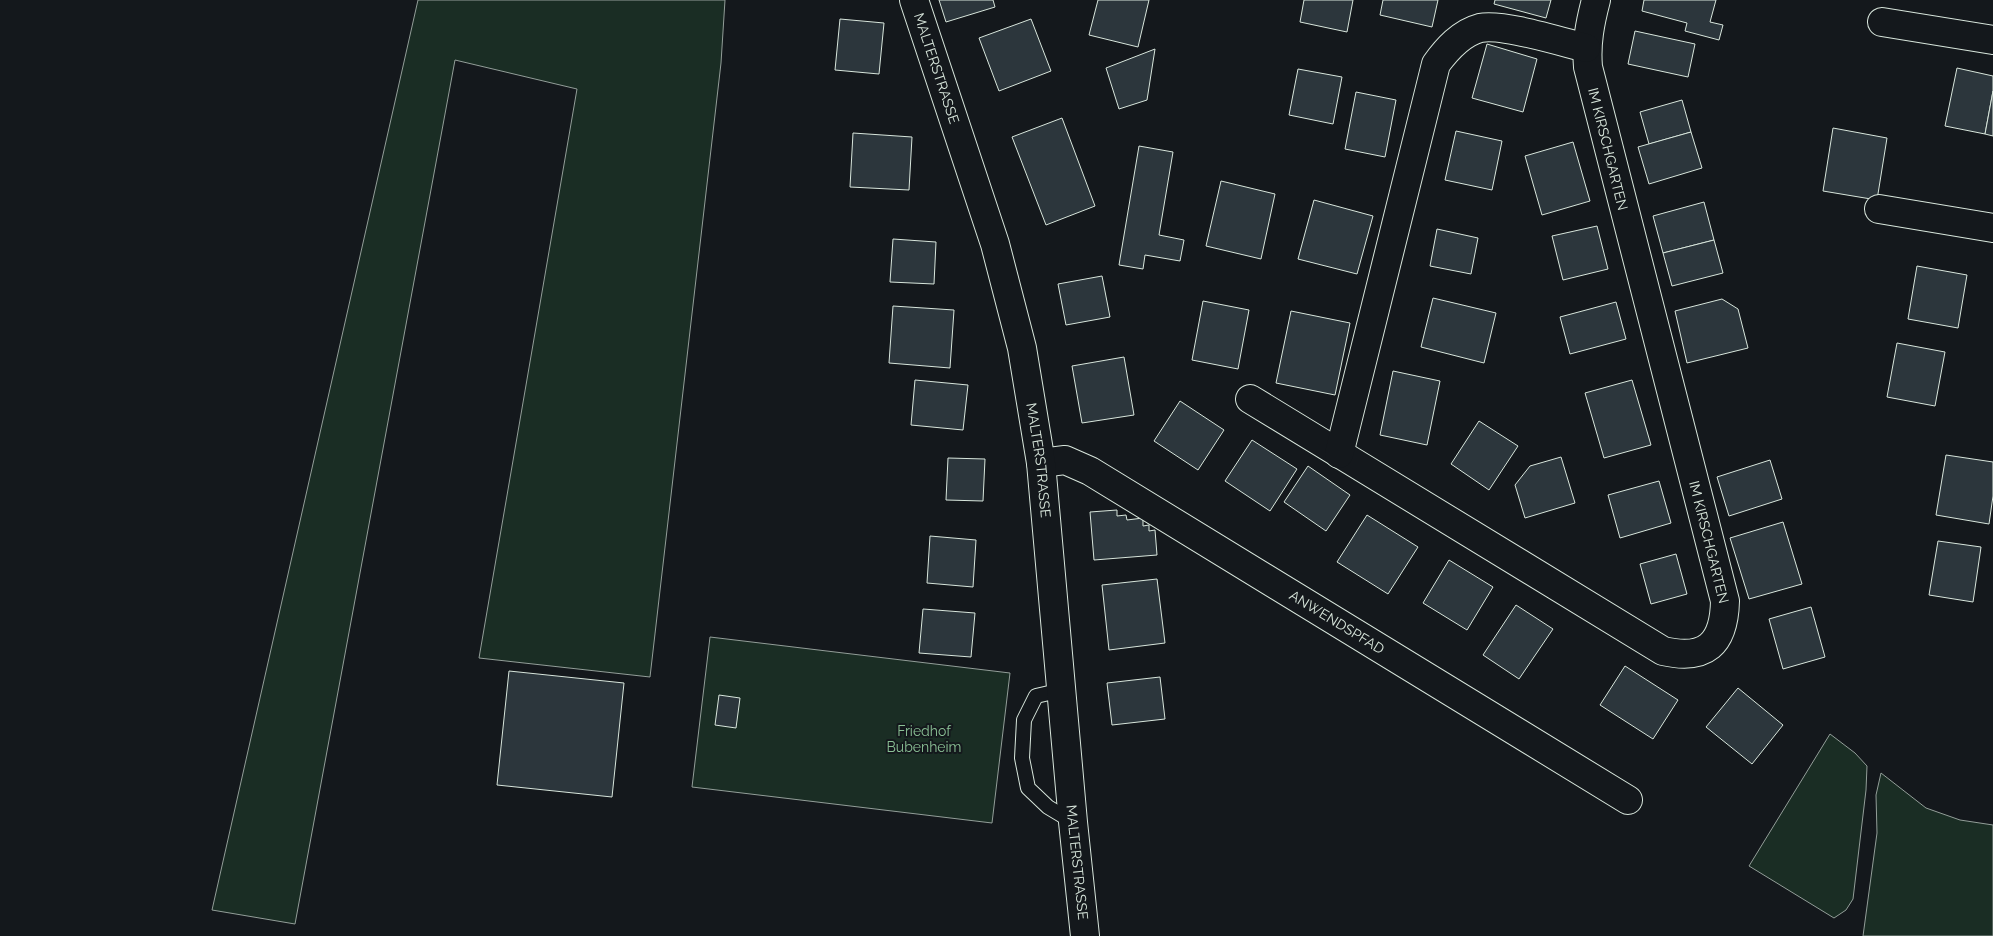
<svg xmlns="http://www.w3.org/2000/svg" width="1993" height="936" viewBox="0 0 1993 936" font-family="Raleway,sans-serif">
	<rect width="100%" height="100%" fill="#14181c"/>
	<g fill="#1a2d24" stroke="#939e99">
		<path d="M418,0H725L721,63L650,677L479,658L577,89L455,60L295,924L212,910Z"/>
		<path d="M710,637L1010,673L992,823L692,787Z"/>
		<path d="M1830,734L1855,753L1867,766L1866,790L1853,899L1846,910L1834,918L1749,866Z"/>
		<path d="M1881,773L1926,808L1960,820L1993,825V936H1863L1877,833L1876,795Z"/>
	</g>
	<g fill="#2c363c" stroke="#d8e6dc">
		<path d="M939,0H993L995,7L946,22Z"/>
		<path d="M1098,0H1149L1138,47L1089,35Z"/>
		<path d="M1304,0H1353L1347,32L1300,22Z"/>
		<path d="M1383,0H1438L1432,27L1380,15Z"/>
		<path d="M1495,0H1551L1546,18L1494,4Z"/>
		<path d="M1644,0H1716L1710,22L1723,25L1719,40L1685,31L1687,23L1642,11Z"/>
		<path d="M840,19L884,23L879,74L835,70Z"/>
		<path d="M1031,19L1051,71L999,91L979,38Z"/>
		<path d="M1635,31L1695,44L1688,77L1628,64Z"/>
		<path d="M1487,44L1537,59L1523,112L1472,98Z"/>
		<path d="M1155,49L1147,100L1119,109L1106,68Z"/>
		<path d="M1957,68L1993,76V91L1985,134L1945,126Z"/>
		<path d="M1298,69L1342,77L1333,124L1289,115Z"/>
		<path d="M1993,91V136L1985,134Z"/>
		<path d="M1356,92L1396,100L1385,157L1345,149Z"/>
		<path d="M1682,100L1691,132L1649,144L1640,112Z"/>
		<path d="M1062,118L1095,206L1046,225L1012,137Z"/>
		<path d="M1833,128L1887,138L1877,200L1823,191Z"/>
		<path d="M1456,131L1502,141L1492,190L1445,180Z"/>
		<path d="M1691,132L1702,168L1649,184L1638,147Z"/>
		<path d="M853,133L912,137L909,190L850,187Z"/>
		<path d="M1573,142L1590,201L1542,215L1525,156Z"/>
		<path d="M1139,146L1173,152L1159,235L1184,240L1180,261L1145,255L1143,269L1119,265Z"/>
		<path d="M1221,181L1275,194L1261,259L1206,246Z"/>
		<path d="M1314,200L1373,216L1357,274L1298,259Z"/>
		<path d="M1704,202L1714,240L1663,253L1653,216Z"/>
		<path d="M1597,226L1608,269L1563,280L1552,236Z"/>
		<path d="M1437,229L1478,238L1471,274L1430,266Z"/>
		<path d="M893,239L936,242L934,284L890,282Z"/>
		<path d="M1714,240L1723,273L1672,286L1663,253Z"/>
		<path d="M1917,266L1967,275L1958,328L1908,319Z"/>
		<path d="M1102,276L1110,317L1066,325L1058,284Z"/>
		<path d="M1433,298L1496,313L1484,363L1421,347Z"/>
		<path d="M1722,299L1738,309L1748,348L1687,363L1675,311Z"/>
		<path d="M1203,301L1249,310L1238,369L1192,360Z"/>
		<path d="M1616,302L1626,339L1570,354L1560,317Z"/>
		<path d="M893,306L954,310L950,368L889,363Z"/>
		<path d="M1291,311L1350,323L1335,395L1276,383Z"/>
		<path d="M1897,343L1945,352L1935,406L1887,397Z"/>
		<path d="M1124,357L1134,415L1082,423L1072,366Z"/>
		<path d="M1393,371L1440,381L1427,445L1380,435Z"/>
		<path d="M915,380L968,385L963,430L911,425Z"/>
		<path d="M1632,380L1651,445L1604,458L1585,393Z"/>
		<path d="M1180,401L1224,430L1198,470L1154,441Z"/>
		<path d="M1479,421L1518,446L1489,490L1451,464Z"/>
		<path d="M1252,440L1297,469L1270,511L1225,481Z"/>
		<path d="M1946,455L1993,462V496L1989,524L1936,515Z"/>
		<path d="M1561,457L1575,503L1525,518L1515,485L1530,466Z"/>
		<path d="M948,458L985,459L983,501L946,500Z"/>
		<path d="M1770,460L1782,499L1729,516L1717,477Z"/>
		<path d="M1308,466L1350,495L1326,531L1284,502Z"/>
		<path d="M1659,481L1671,523L1620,538L1608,495Z"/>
		<path d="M1117,510V516L1126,515L1127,520L1143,518V526L1149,525V531L1155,530L1157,555L1094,560L1090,512Z"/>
		<path d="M1367,515L1418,547L1388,594L1337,562Z"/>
		<path d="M1783,522L1802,584L1749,599L1730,538Z"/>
		<path d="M930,536L976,540L973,587L927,583Z"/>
		<path d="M1938,541L1981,547L1973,602L1929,595Z"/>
		<path d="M1676,554L1687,594L1651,604L1640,564Z"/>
		<path d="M1449,560L1493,587L1467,630L1423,603Z"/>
		<path d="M1157,579L1165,643L1109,650L1102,585Z"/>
		<path d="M1516,605L1553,629L1519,679L1483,655Z"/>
		<path d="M1811,607L1825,657L1783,669L1769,619Z"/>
		<path d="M923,609L975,613L971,657L919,653Z"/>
		<path d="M1625,666L1678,700L1653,739L1600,705Z"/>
		<path d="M509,671L624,683L612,797L497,785Z"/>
		<path d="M1160,677L1165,719L1112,725L1107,683Z"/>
		<path d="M1738,688L1783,725L1752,764L1706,727Z"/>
		<path d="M719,695L740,698L736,728L715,725Z"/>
	</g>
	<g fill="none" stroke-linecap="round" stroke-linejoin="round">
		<g stroke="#d8e6dc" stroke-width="16">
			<path id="lane" d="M1062,690L1036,696L1024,720L1022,758L1028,788L1048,807L1073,822"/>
		</g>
		<g stroke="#d8e6dc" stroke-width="30">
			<g id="street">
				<path d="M1882,22L1993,40"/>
				<path d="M1879,209L1993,228"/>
				<path d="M1250,399L1663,651C1706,661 1724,644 1725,601L1588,67C1586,43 1590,23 1596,0"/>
				<path d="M1339,454L1436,64C1447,49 1461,33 1480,28C1502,23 1562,42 1586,48"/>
				<path id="s1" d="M1041,463L1065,460L1090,471L1628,800"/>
			</g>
		</g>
		<g stroke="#d8e6dc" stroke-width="30">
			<g id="secondary">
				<path id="s2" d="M914,0L995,244L1022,348L1041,463L1073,822L1085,936"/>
			</g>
		</g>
		<use href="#lane" stroke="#14181c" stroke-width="14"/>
		<use href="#street" stroke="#14181c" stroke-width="28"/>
		<use href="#secondary" stroke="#14181c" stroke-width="28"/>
	</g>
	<g text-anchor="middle" stroke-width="4" stroke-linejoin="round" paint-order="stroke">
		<g font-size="14" fill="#d8e6dc" stroke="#14181c">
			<text dy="5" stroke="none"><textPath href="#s2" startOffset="72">MALTERSTRASSE</textPath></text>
			<text transform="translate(1608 149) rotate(76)" y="5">IM KIRSCHGARTEN</text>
			<text dy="5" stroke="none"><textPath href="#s2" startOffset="478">MALTERSTRASSE</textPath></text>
			<text transform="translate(1709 542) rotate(76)" y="5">IM KIRSCHGARTEN</text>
			<text dy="5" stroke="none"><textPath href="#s1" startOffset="341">ANWENDSPFAD</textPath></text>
			<text dy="5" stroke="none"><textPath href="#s2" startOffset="882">MALTERSTRASSE</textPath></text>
		</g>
		<g font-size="14" fill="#8ac095" stroke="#14181c">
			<text x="924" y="736">Friedhof<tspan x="924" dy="16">Bubenheim</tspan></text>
		</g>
	</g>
</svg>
